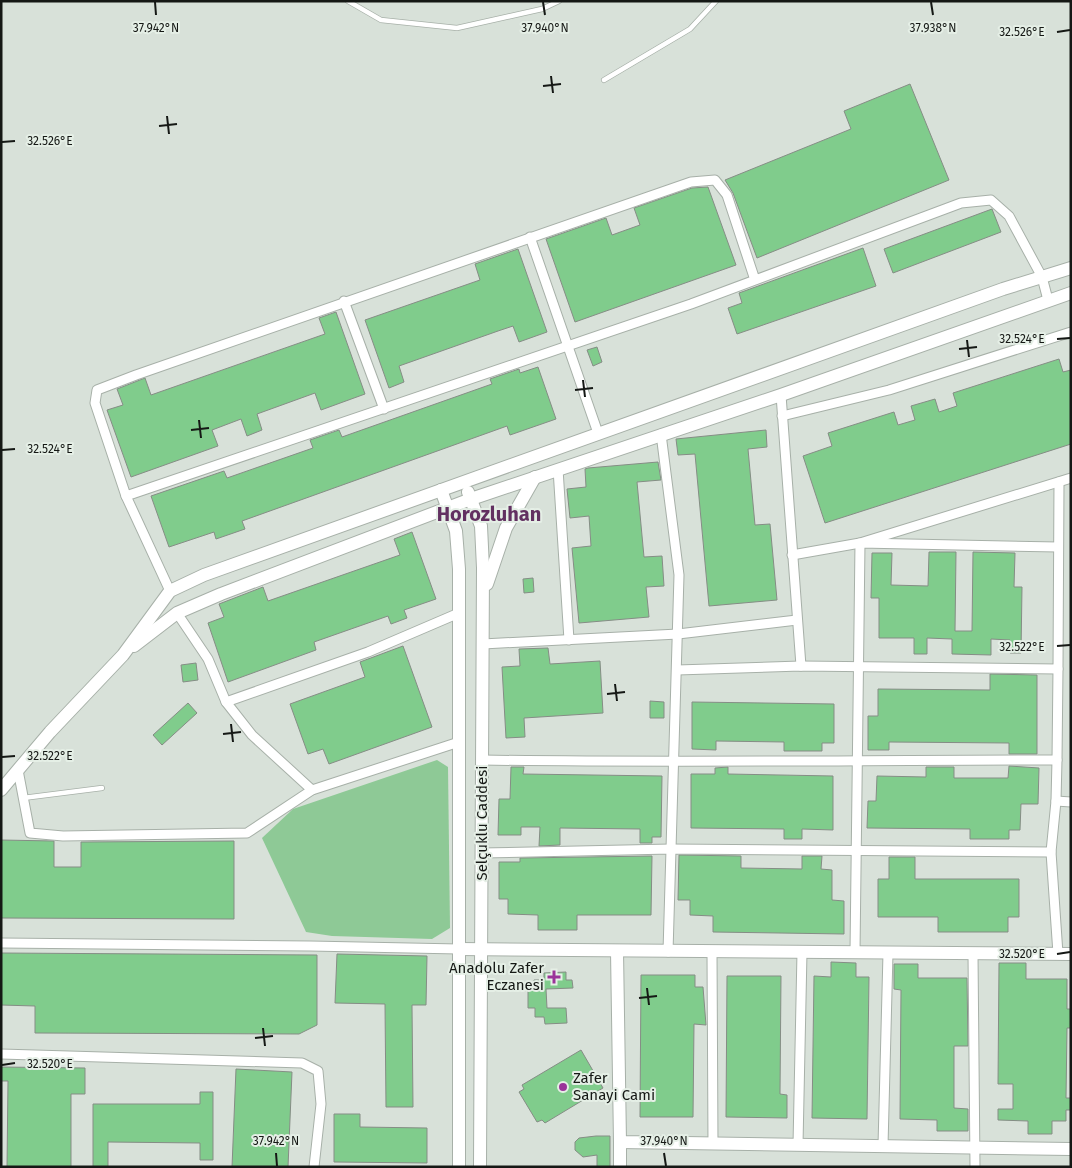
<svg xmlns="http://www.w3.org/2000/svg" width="1072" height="1168" viewBox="0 0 1072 1168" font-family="'Fira Sans',sans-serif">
	<rect width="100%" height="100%" fill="#d8e1d9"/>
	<path fill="#8ec996" d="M437,760L448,767L450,928L432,939L332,936L306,932L262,838L293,809Z"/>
	<g fill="#80cc8c" stroke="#858d85">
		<path d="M910,84L949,180L757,258L733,193L725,180L851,129L844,111Z"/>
		<path d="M708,187L736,265L575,322L546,239L606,218L612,235L640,225L634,208L692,188Z"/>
		<path d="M992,209L1001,232L893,273L884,249Z"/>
		<path d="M863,248L876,286L737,334L728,308L742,303L739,293Z"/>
		<path d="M518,249L547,332L519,342L513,326L498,331L399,366L404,382L389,388L365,320L480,280L475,264Z"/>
		<path d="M336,312L365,394L321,410L315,393L257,414L262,430L247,436L241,419L212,430L218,446L131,477L107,410L123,405L117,389L145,378L151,395L325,334L319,318Z"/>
		<path d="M597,347L602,362L593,366L587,350Z"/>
		<path d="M1059,359L1063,372L1071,370V444L825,523L803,456L832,446L828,433L894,412L898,425L915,420L911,406L935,399L939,412L957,406L953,393Z"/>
		<path d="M538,367L556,419L510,435L507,426L242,521L245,529L216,539L214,532L169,547L151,496L224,471L227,478L313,448L310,440L339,430L342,437L492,384L490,379L519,369L520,373Z"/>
		<path d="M766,430L767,447L748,449L755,525L770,524L777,600L709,606L695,454L678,455L676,439Z"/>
		<path d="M658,462L661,480L637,482L644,557L662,556L664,586L646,587L649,617L579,623L572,548L591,546L589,516L570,518L567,489L586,487L585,469L588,468Z"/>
		<path d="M412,532L436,599L404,610L407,618L391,624L388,616L314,642L316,650L228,682L208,623L224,617L219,604L263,587L268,601L400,555L394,539Z"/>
		<path d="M929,552H956L955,631H972L973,552L1015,553L1014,587H1022L1021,653H1010V640L991,639V655L952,654V639L927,638V654H914V638H879V598H871L872,553H892L891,585L928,586Z"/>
		<path d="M533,578L534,592L524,593L523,579Z"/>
		<path d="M403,646L432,727L329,764L323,749L308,754L290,704L365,677L360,662Z"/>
		<path d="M548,648L550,664L600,661L603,713L524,718L525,737L506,738L502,667L520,666L519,649Z"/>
		<path d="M196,663L198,680L183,682L181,665Z"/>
		<path d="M990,674L1037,675V754H1009V743L889,742V750H868V716H878V689L990,690Z"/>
		<path d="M650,701L664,702V718H650Z"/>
		<path d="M692,702L834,704V743H822V751H784V742L716,741V750L692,749Z"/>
		<path d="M188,703L197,713L162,745L153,735Z"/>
		<path d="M1009,766L1039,768L1038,804H1021L1020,830H1009V839H970V829L867,828L868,801H876L877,776L926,777V767H954V778H1008Z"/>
		<path d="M511,767H524L523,774L662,776L661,837H652V843H640V829L560,828V845L539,846L540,827H521V835H498L499,799H510Z"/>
		<path d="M728,767V774L833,776V830L802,829V839H784V829L691,828V774H715V768Z"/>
		<path d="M1,840L54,841V867H81V842L234,841V919L1,918Z"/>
		<path d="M679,855L741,856V868L802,869V856H822L821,869L832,870V900L844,901V934L713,932V916L690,915V900H678Z"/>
		<path d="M652,856L651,915H577V930H538V915L508,914V899H499V862H520V858Z"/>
		<path d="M889,857H915V879H1019V917H1008V932H938V917H878V879H889Z"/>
		<path d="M1,953L317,955V1025L299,1034L35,1033V1006L1,1005Z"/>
		<path d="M337,954L427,956L426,1005H412L413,1107H386L385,1004L335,1003Z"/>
		<path d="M831,962L856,963V977H869L867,1119L812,1118L814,976L831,977Z"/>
		<path d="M999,963H1026V979H1067V1009H1071V1028H1067L1066,1098H1071V1110H1066V1121H1052V1134H1028V1121L998,1120V1109H1013V1084H998Z"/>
		<path d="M894,964H918V978H967L968,1046H954V1108L968,1109V1131H937V1120L900,1119L901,990L894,989Z"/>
		<path d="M566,972V980H572L573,988L546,989L547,1008H566L567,1023L545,1024L544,1017H535V1008H528V989H534V980H544V973Z"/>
		<path d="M641,975H695V987H703L706,1025L694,1024L693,1117H640Z"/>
		<path d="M727,976H781L780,1094L787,1095V1118L726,1117Z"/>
		<path d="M581,1050L603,1088L545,1123L542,1120L537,1122L519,1092L524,1089L522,1085Z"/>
		<path d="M1,1067L85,1068V1094H71V1167H7L8,1081H1Z"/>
		<path d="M236,1069L292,1072L288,1167H232Z"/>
		<path d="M200,1092H213V1160H200V1143L108,1142V1167H93V1104H200Z"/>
		<path d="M334,1114H360V1127L427,1128V1163L334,1162Z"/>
		<path d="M596,1136H610V1167H597V1155L583,1157L575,1150V1142L579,1138Z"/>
	</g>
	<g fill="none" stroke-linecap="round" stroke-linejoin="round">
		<g stroke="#a7b0a8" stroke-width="6">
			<g id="lane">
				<path d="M348,1L381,20L457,28L542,9L559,1"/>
				<path d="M604,80L690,29L716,1"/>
				<path d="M23,798L102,788"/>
			</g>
		</g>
		<g stroke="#a7b0a8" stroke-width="11">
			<g id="street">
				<path d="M530,237L598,433"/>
				<path d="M755,280L727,195L715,180L691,182L136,375L97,390L95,403L126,496L691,304L961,203L991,200L1009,216L1042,277L1048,300"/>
				<path d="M344,301L384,409"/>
				<path d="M781,395L801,666"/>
				<path d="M782,416L889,390L1071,332"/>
				<path d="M661,434L679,575L668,952"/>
				<path d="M558,469L569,640"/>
				<path d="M126,496L170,591"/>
				<path d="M792,555L860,543L1071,478"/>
				<path d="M177,613L208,659L226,702L252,735L312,790"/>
				<path d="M483,644L678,634L797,620"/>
				<path d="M677,670L801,666L1058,669L1059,482"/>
				<path d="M226,702L368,652L459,613"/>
				<path d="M482,760C674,763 865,760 1057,760L1058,669"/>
				<path d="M1057,760L1056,801L1051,852L1058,954"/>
				<path d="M18,770L30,833L63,836L247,833L312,790L459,742"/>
				<path d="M1056,801L1071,802"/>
				<path d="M481,853L671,849L1051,852"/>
				<path d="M1,943L310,946L459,949"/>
				<path d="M712,952L713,1144"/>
				<path d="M855,952L860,543L1058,547"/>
				<path d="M973,954L975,1167"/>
				<path d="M1,1054L302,1063L318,1071L321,1104L314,1167"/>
				<path d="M798,1145L802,952"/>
				<path d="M883,1146L888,953"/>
			</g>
		</g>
		<g stroke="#a7b0a8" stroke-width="14">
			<g id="secondary">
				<path d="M441,490L456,531L459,569V1167"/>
				<path d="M468,492L481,526L483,568L480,1167"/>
				<path d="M487,584L506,528L535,477"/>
				<path d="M134,646L177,613L221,594L471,499L781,395L1071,293"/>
				<path d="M1,790L50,732L123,655L170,591L204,575L1003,289L1071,268"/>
				<path d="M459,949L1071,954"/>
				<path d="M617,951L620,1142L1071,1149"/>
				<path d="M620,1142V1167"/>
			</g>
		</g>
		<use href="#lane" stroke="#fff" stroke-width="4.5"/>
		<use href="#street" stroke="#fff" stroke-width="9"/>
		<use href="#secondary" stroke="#fff" stroke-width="12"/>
	</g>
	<path fill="none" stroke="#151815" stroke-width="2" d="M155,2L156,15M543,2L545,15M931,2L933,15M1057,32L1070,30M551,76L553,93M543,86L561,84M167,116L169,134M159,126L177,124M2,142L15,141M1057,339L1070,338M967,340L969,357M959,349L977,347M583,380L585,397M575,390L593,388M199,420L201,438M191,430L209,428M2,450L15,449M1057,646L1070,645M615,684L617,701M607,694L625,692M231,724L233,742M223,734L241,732M2,757L15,756M1057,954L1070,952M647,988L649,1005M639,998L657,996M263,1028L265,1046M255,1038L273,1036M2,1065L15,1063M276,1153L277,1166M664,1153L666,1166"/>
	<g fill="#9a3499" stroke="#e5efe6" stroke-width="2">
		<path d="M551.5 969.5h5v5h5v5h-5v5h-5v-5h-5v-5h5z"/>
		<circle cx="563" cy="1087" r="5"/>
	</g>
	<g text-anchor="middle" stroke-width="4" stroke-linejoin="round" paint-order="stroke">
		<g font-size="15" fill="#151815" stroke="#e5efe6">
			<text transform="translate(482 823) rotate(-90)" y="5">Selçuklu Caddesi</text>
		</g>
		<g font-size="15" fill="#151815" stroke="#e5efe6" text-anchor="end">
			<text x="544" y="973">Anadolu Zafer<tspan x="544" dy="17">Eczanesi</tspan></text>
			<text x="573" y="1083" text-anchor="start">Zafer<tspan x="573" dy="17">Sanayi Cami</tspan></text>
		</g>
		<g font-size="20" font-weight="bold" fill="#623061" stroke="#e5efe6">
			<text x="489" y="521">Horozluhan</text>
		</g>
	</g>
	<g font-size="12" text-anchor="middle" fill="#151815" stroke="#e5efe6" stroke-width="4" stroke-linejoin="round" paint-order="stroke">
		<text x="156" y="32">37.942°N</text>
		<text x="545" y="32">37.940°N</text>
		<text x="933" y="32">37.938°N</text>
		<text x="1022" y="36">32.526°E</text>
		<text x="50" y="145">32.526°E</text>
		<text x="1022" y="343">32.524°E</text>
		<text x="50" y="453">32.524°E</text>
		<text x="1022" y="651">32.522°E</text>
		<text x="50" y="760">32.522°E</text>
		<text x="1022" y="958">32.520°E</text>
		<text x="50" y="1068">32.520°E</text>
		<text x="276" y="1145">37.942°N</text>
		<text x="664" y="1145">37.940°N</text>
	</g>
	<rect width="1072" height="1168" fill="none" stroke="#151815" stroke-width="5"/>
</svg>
